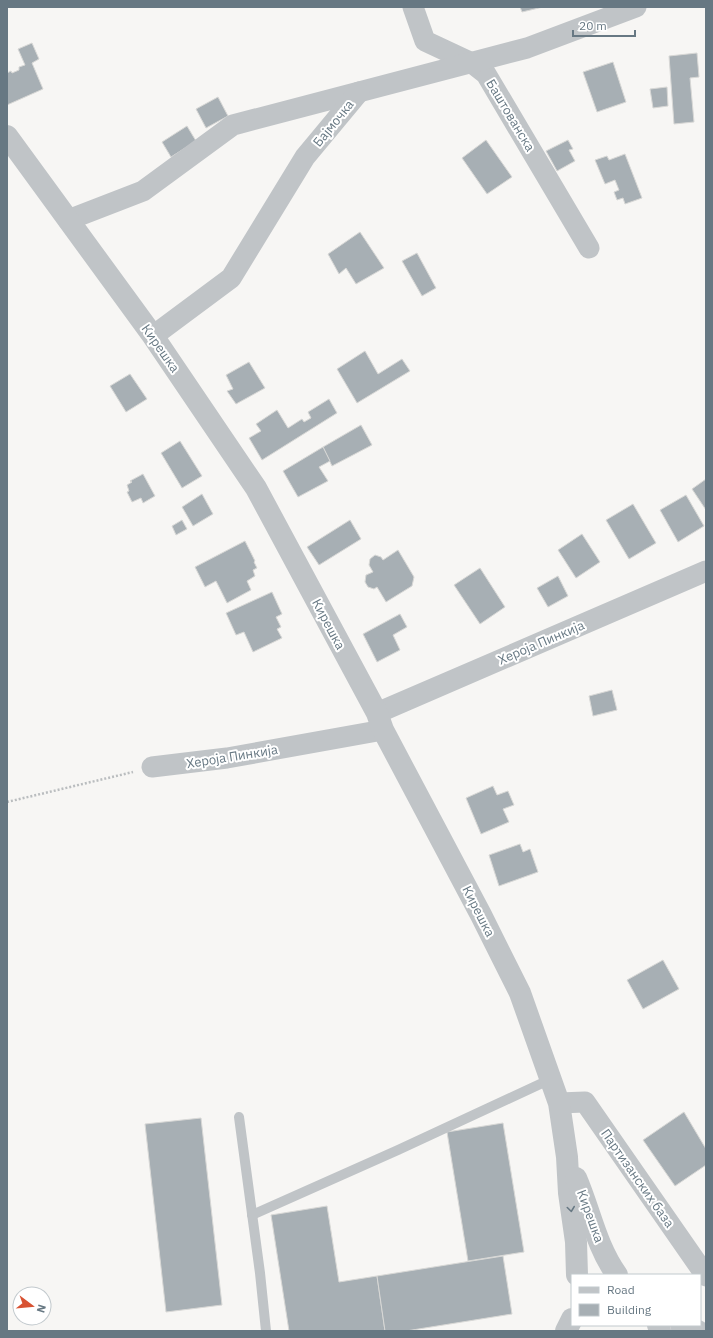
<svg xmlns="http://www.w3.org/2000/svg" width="713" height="1338" viewBox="0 0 713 1338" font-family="'IBM Plex Sans',sans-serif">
	<rect width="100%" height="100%" fill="#f7f6f4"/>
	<g fill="#a7afb4" stroke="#d8d8d6">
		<path d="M520,7H543L522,12Z"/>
		<path d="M32,43L39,59L32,63L43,89L7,105V73L11,71L12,73L19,70V67L25,65L18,49Z"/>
		<path d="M697,53L699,77L690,78L694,122L674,124L669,56Z"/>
		<path d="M613,62L626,102L597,112L583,72Z"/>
		<path d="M667,87L668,106L653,108L650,89Z"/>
		<path d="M218,97L228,116L206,128L196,109Z"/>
		<path d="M187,126L196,141L171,157L162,142Z"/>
		<path d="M486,140L512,177L487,194L462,158Z"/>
		<path d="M568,140L573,149L569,150L575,161L557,171L546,151Z"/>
		<path d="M625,154L642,198L625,204L623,198L617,200L614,192L619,190L615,180L605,184L595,160L607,156L609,160Z"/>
		<path d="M360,232L384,268L356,284L346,268L339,274L328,254Z"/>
		<path d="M417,253L436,288L422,296L402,261Z"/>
		<path d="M365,351L378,374L402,359L410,371L357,403L337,369Z"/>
		<path d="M249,362L265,388L236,404L227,391L233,389L226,375Z"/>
		<path d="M130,374L147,399L126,412L110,386Z"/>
		<path d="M329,399L337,413L262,460L249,438L261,431L256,424L277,410L288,428L302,419L304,422L311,418L308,412Z"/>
		<path d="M361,425L372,445L332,466L323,447Z"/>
		<path d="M180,441L202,476L182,488L161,453Z"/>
		<path d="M323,447L330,461L319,467L328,481L298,497L283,471Z"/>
		<path d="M143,474L155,496L143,503L141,498L132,502L127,492L129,491L127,485L132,482L130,481Z"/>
		<path d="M706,479V510L692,489Z"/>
		<path d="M202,494L213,514L193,526L182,507Z"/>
		<path d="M686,495L704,526L678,542L660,510Z"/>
		<path d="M633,504L656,543L629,559L606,520Z"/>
		<path d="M182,520L187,529L176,535L172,526Z"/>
		<path d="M350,520L361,539L319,565L307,547Z"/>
		<path d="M582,534L600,562L576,578L558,550Z"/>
		<path d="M245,541L255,561L254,562L257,568L253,570L255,576L247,581L251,590L227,603L216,581L205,587L195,567Z"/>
		<path d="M398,550L414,577L412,586L386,602L377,587L374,589L368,587L365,582L366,575L373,572L369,565L370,559L375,555L381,557L383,560Z"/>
		<path d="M480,568L505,607L480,624L454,585Z"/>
		<path d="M558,576L568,596L548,607L537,588Z"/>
		<path d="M272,592L282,614L276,617L281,627L277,629L282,638L253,652L244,632L236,635L226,613Z"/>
		<path d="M400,614L407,627L393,635L400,650L377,662L363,634Z"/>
		<path d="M612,690L617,710L593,716L589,696Z"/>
		<path d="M493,786L497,795L508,791L514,805L503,809L509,822L481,834L466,798Z"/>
		<path d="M520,844L523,852L530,849L538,872L499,886L489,855Z"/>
		<path d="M663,960L679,989L643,1009L627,980Z"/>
		<path d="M684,1112L706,1149V1165L675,1186L643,1140Z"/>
		<path d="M201,1118L222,1305L166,1312L145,1124Z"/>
		<path d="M503,1123L524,1252L468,1261L447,1132Z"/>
		<path d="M327,1206L339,1282L377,1276L385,1331H289L271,1215Z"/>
		<path d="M503,1256L512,1314L406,1331H385L377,1276Z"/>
	</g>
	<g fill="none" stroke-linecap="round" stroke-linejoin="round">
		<path stroke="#babdbf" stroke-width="2.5" stroke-dasharray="2 2" stroke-linecap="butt" d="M7,802L133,772"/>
		<g stroke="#c0c4c7" stroke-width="10">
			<path d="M239,1117L260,1273L266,1331"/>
			<path d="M252,1215L398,1150L551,1079"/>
		</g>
		<g stroke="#c0c4c7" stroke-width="21">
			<path d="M413,7L425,41L472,63L486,74L589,248"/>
			<path d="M68,220L143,191L233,125L527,48L636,7"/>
			<path d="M153,336L231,278L305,157L359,92"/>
			<path d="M377,713L706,571"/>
			<path d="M152,767L227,758L383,730"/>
			<path d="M559,1103L585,1102L706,1276"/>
		</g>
		<g stroke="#c0c4c7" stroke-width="22">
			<path d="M7,136L153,336L256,488L377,713L383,730L481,915L520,993L559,1103L567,1157L569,1193L576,1242L577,1275"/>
			<path d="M576,1178C590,1210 596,1246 617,1275"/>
			<path d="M658,1325L660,1331"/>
			<path d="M681,1325L698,1331"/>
			<path d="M566,1331L572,1319"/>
		</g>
	</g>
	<defs><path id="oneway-chevron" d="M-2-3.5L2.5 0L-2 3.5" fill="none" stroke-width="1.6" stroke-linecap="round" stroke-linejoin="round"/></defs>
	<use stroke="#677883" href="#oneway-chevron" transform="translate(571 1209) rotate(82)"/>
	<g text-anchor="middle" stroke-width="4" stroke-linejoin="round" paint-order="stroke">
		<g font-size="13" fill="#677883" stroke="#fff">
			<text transform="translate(511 115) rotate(59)" y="5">Баштованска</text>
			<text transform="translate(333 123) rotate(-51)" y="5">Бајмочка</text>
			<text transform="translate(161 348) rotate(55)" y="5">Кирешка</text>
			<text transform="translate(329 624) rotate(62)" y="5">Кирешка</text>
			<text transform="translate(541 642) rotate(-23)" y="5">Хероја Пинкија</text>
			<text transform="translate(232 756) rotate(-9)" y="5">Хероја Пинкија</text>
			<text transform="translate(479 911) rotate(63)" y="5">Кирешка</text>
			<text transform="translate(638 1178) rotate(55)" y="5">Партизанских база</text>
			<text transform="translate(591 1216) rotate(70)" y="5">Кирешка</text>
		</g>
	</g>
	<rect width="713" height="1338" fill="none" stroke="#677883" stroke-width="16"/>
	<rect x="571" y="1274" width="130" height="52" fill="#ffffff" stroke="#c2c9cd"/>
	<rect x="579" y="1287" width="20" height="6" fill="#c0c4c7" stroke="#c2c9cd"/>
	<text x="607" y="1294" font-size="12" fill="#677883">Road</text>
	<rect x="579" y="1304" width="20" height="12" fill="#a7afb4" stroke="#c2c9cd"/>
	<text x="607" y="1314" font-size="12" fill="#677883">Building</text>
	<g transform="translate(32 1306) rotate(106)"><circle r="19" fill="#ffffff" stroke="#c2c9cd"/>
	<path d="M0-3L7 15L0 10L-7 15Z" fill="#d85232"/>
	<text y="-6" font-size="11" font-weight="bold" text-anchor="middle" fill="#677883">N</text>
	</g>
	<path d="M573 30v6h62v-6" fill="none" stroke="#677883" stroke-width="2"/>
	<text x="579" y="30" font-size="12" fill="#677883" stroke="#ffffff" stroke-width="3" paint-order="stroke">20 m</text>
</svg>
